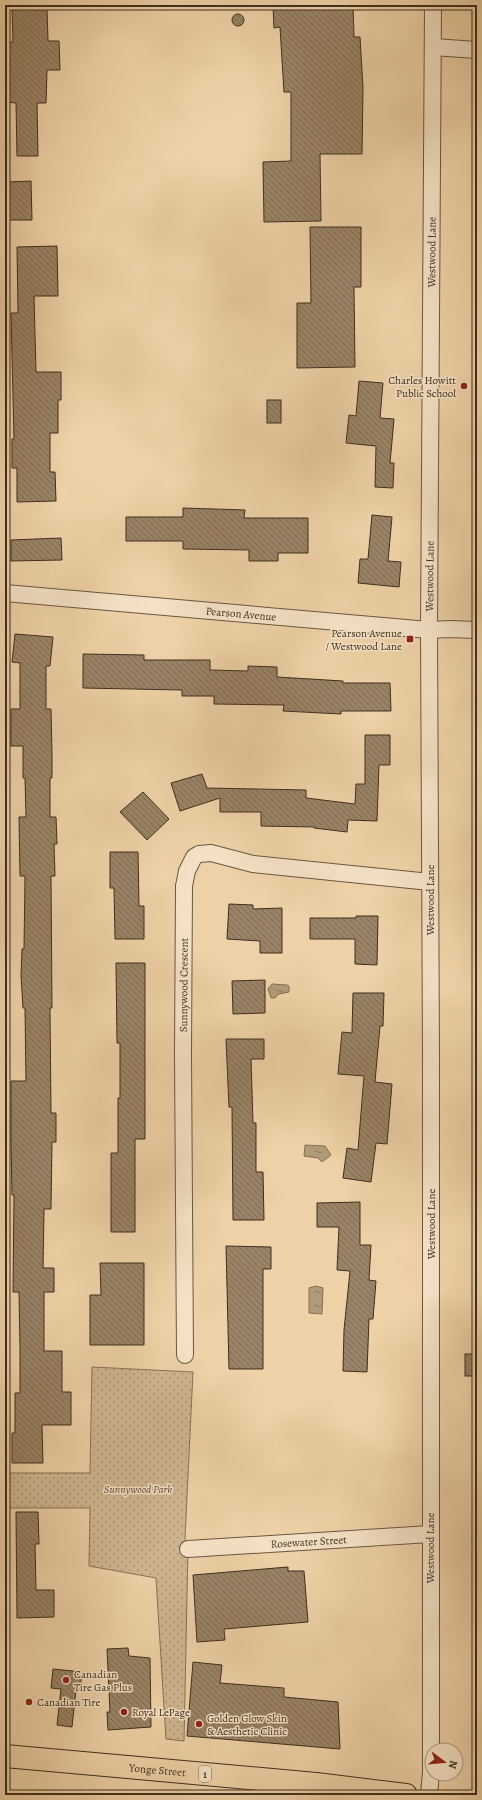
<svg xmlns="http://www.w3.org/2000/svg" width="482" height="1800" viewBox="0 0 482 1800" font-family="Alegreya,serif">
	<defs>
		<pattern id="park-dots" width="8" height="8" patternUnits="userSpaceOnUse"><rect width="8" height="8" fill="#d0b58f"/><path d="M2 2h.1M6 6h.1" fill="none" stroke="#aa9474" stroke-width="1.8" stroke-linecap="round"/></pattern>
		<pattern id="water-ripples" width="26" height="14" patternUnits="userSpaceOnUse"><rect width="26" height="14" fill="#b29a78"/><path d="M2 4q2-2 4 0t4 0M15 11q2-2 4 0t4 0" fill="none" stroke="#927e62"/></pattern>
		<pattern id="building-back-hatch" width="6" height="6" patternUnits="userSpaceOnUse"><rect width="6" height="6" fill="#9a8366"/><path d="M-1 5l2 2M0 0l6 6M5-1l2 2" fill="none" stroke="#7f6c54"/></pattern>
	</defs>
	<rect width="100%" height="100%" fill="#eed1a6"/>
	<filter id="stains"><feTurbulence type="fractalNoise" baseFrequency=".005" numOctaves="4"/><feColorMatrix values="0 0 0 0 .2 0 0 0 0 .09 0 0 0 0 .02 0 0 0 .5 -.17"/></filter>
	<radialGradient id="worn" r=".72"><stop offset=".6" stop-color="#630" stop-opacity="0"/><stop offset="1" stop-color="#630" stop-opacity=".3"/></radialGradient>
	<path fill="url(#park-dots)" stroke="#877258" d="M92,1367L193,1372L185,1538L188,1549L184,1741L166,1739L156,1578L89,1566L90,1508H5V1473H90Z"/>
	<g fill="url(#water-ripples)" stroke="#846f55">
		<path d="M272,984L287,985L289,986V992L279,994L275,998H271L268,989Z"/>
		<path d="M305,1145L325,1146L331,1155L322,1162L318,1158L304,1156Z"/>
		<path d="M316,1286L323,1288L322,1314L309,1313V1288Z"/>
	</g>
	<g fill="url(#building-back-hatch)" stroke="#3e2e20">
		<path d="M273,5H353L354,37H360L363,88L362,154H320L321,221L264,222L263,162L291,161V92H284L280,27L274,28Z"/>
		<path d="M47,8L48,41H59L60,70H47L46,103H37L38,156H17L16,103L6,102L7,75H8L7,42H13L12,9Z"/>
		<circle cx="238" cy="20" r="6"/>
		<path d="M31,181L32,220H9L8,182Z"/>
		<path d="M310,227H361V287H354L355,367L297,368V303H311Z"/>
		<path d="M57,246L58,296H34L36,372H61V400H58V433H50V472H55L56,501L17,502V468H12V439H14L11,313H18L17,247Z"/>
		<path d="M359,381L383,383L380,418L394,419L390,463H394L393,488L375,487L376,446L346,443L349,415L356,416Z"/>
		<rect x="267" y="400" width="14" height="23"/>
		<path d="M183,508L245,510L244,518H308V553H278V561H249V550L183,549V541H126V517H183Z"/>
		<path d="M372,515L392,517L388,561L401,562L399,587L358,583L360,559H368Z"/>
		<path d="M61,538L62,560L11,561V540Z"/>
		<path d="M15,634L53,637L50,666H46V709H51L52,754V778H50V817H56L57,844H54L55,876H51L52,1008H50L51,1113H56V1142H52L51,1209H44L43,1268H54V1292H44V1351H62V1392H71V1425H42L43,1463H12V1433H15V1393H20V1348L19,1292H13L14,1195H12L11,1142V1081H26L25,1008H23L21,976L22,949H24L25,876H20L19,817H26L25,778H23V746H11V709H20V663L12,662Z"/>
		<path d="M83,654L144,655V660H210V670L248,671V666L277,667V677L343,681V683H390L391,711H341V714L283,711L284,705L214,704V696H182V690L83,688Z"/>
		<path d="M365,735H390V765H379L377,821L348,820L347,832L314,828V827L261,826V812H220V798L180,811L171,783L202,774L207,788L306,790V798L355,804L356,784H365Z"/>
		<path d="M143,792L169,819L147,840L120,812Z"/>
		<path d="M110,852H138L139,906H144V939H115L114,888H110Z"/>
		<path d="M229,904L253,905V909L282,908V953H260V941L227,939Z"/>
		<path d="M356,916H378L377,965L355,964V939H310V918H356Z"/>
		<path d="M116,963H145V1139H135V1232H111V1153H118V1098H120V1043H117Z"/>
		<path d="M265,980V1013L233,1014L232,981Z"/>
		<path d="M353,993H384L383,1026H380L375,1082L392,1084L387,1144L376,1143L371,1182L343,1178L347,1148L358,1150L364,1076L338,1074L342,1032L352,1033Z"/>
		<path d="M226,1039H264V1059H251L253,1123H256V1172H263L264,1220H233L232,1107H229Z"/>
		<path d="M360,1202V1245H371L369,1280L376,1281L373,1319H369L367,1372L343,1371L344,1330L350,1271L337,1270L339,1227H317V1203Z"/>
		<path d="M226,1246L271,1247V1269H263V1369H229Z"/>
		<path d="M100,1263H144V1345H90V1295H101Z"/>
		<rect x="465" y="1354" width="12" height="22"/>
		<path d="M16,1512H38L39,1544H35L36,1590H54V1617L17,1618Z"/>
		<path d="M288,1567V1571H304L308,1622L224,1629L225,1640L197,1642L193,1575Z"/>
		<path d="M128,1648L129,1656L150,1658L151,1727L108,1730L107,1712H110L107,1649Z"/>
		<path d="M193,1662L222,1665L220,1683L284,1688V1697L338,1702L340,1749L187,1736Z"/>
		<path d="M53,1669L82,1672L80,1691L76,1690L72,1727L57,1725L61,1689L51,1688Z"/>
	</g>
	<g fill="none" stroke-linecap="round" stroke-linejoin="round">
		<g stroke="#6a5742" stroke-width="18">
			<g id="street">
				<path d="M433,47L477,50"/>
				<path id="s1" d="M5,593L429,630L450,629L477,630"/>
				<path id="s2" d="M185,1355L183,1054L184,886L187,871L194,857L199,854L211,853L253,864L430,882"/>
				<path id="s3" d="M188,1549L430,1534"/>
				<path id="s4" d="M429,1795L431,1772V1058L429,630L433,5"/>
			</g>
		</g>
		<g stroke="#3e2e20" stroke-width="24">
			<g id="primary">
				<path id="s5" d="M5,1756L316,1784L406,1795"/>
			</g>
		</g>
		<use href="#street" stroke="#f4e1c5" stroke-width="16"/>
		<use href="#primary" stroke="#eed1a6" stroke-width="22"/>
	</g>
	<g fill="#8f2418" stroke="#f4e1c5" stroke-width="1.5">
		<circle cx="464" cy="386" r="4"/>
		<rect x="406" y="635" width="8" height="8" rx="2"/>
		<circle cx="66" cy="1680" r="4"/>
		<circle cx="29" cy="1702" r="4"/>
		<circle cx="124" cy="1712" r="4"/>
		<circle cx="199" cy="1724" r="4"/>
	</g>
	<g text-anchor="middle" stroke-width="3" stroke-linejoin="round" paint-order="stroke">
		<rect fill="#f4e1c5" stroke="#756452" stroke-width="1" x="199" y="1766" width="12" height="16" rx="3"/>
		<g font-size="10" font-weight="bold" fill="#3e2e20">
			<text x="205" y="1778">1</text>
		</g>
		<g font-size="11" fill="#3e2e20" stroke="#f4e1c5">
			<text dy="4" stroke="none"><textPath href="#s4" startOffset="1543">Westwood Lane</textPath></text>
			<text dy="4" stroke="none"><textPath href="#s4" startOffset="1219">Westwood Lane</textPath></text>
			<text dy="4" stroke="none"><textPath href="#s1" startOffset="237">Pearson Avenue</textPath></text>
			<text transform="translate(430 900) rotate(-90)" y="4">Westwood Lane</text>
			<text dy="4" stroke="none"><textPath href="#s2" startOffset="370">Sunnywood Crescent</textPath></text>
			<text transform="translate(431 1224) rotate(-90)" y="4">Westwood Lane</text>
			<text dy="4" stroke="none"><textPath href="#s3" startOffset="121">Rosewater Street</textPath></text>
			<text transform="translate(430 1548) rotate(-90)" y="4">Westwood Lane</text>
			<text dy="4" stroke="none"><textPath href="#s5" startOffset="153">Yonge Street</textPath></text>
		</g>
		<g font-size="11" fill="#3e2e20" stroke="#f4e1c5" text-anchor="start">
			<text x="456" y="384" text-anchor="end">Charles Howitt<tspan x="456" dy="13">Public School</tspan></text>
			<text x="402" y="637" text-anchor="end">Pearson Avenue<tspan x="402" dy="13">/ Westwood Lane</tspan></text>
			<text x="74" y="1678">Canadian<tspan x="74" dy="13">Tire Gas Plus</tspan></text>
			<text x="37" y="1706">Canadian Tire</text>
			<text x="132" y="1716">Royal LePage</text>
			<text x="207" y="1722">Golden Glow Skin<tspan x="207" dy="13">&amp; Aesthetic Clinic</tspan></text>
		</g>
		<g font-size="11" font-style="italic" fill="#5b4936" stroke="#f4e1c5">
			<text x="138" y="1493">Sunnywood Park</text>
		</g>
	</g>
	<rect width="482" height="1800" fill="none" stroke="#eed1a6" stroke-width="20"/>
	<rect x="6" y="6" width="470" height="1788" fill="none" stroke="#3e2e20" stroke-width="2"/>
	<rect x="10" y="10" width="462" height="1780" fill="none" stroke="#3e2e20"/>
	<g transform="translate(444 1762) rotate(106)"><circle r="19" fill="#f4e1c5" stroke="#ab9983"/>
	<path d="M0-3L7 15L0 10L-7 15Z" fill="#8f2418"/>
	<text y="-6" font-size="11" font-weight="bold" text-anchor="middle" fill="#3e2e20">N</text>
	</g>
	<rect width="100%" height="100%" filter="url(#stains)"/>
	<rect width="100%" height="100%" fill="url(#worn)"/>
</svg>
